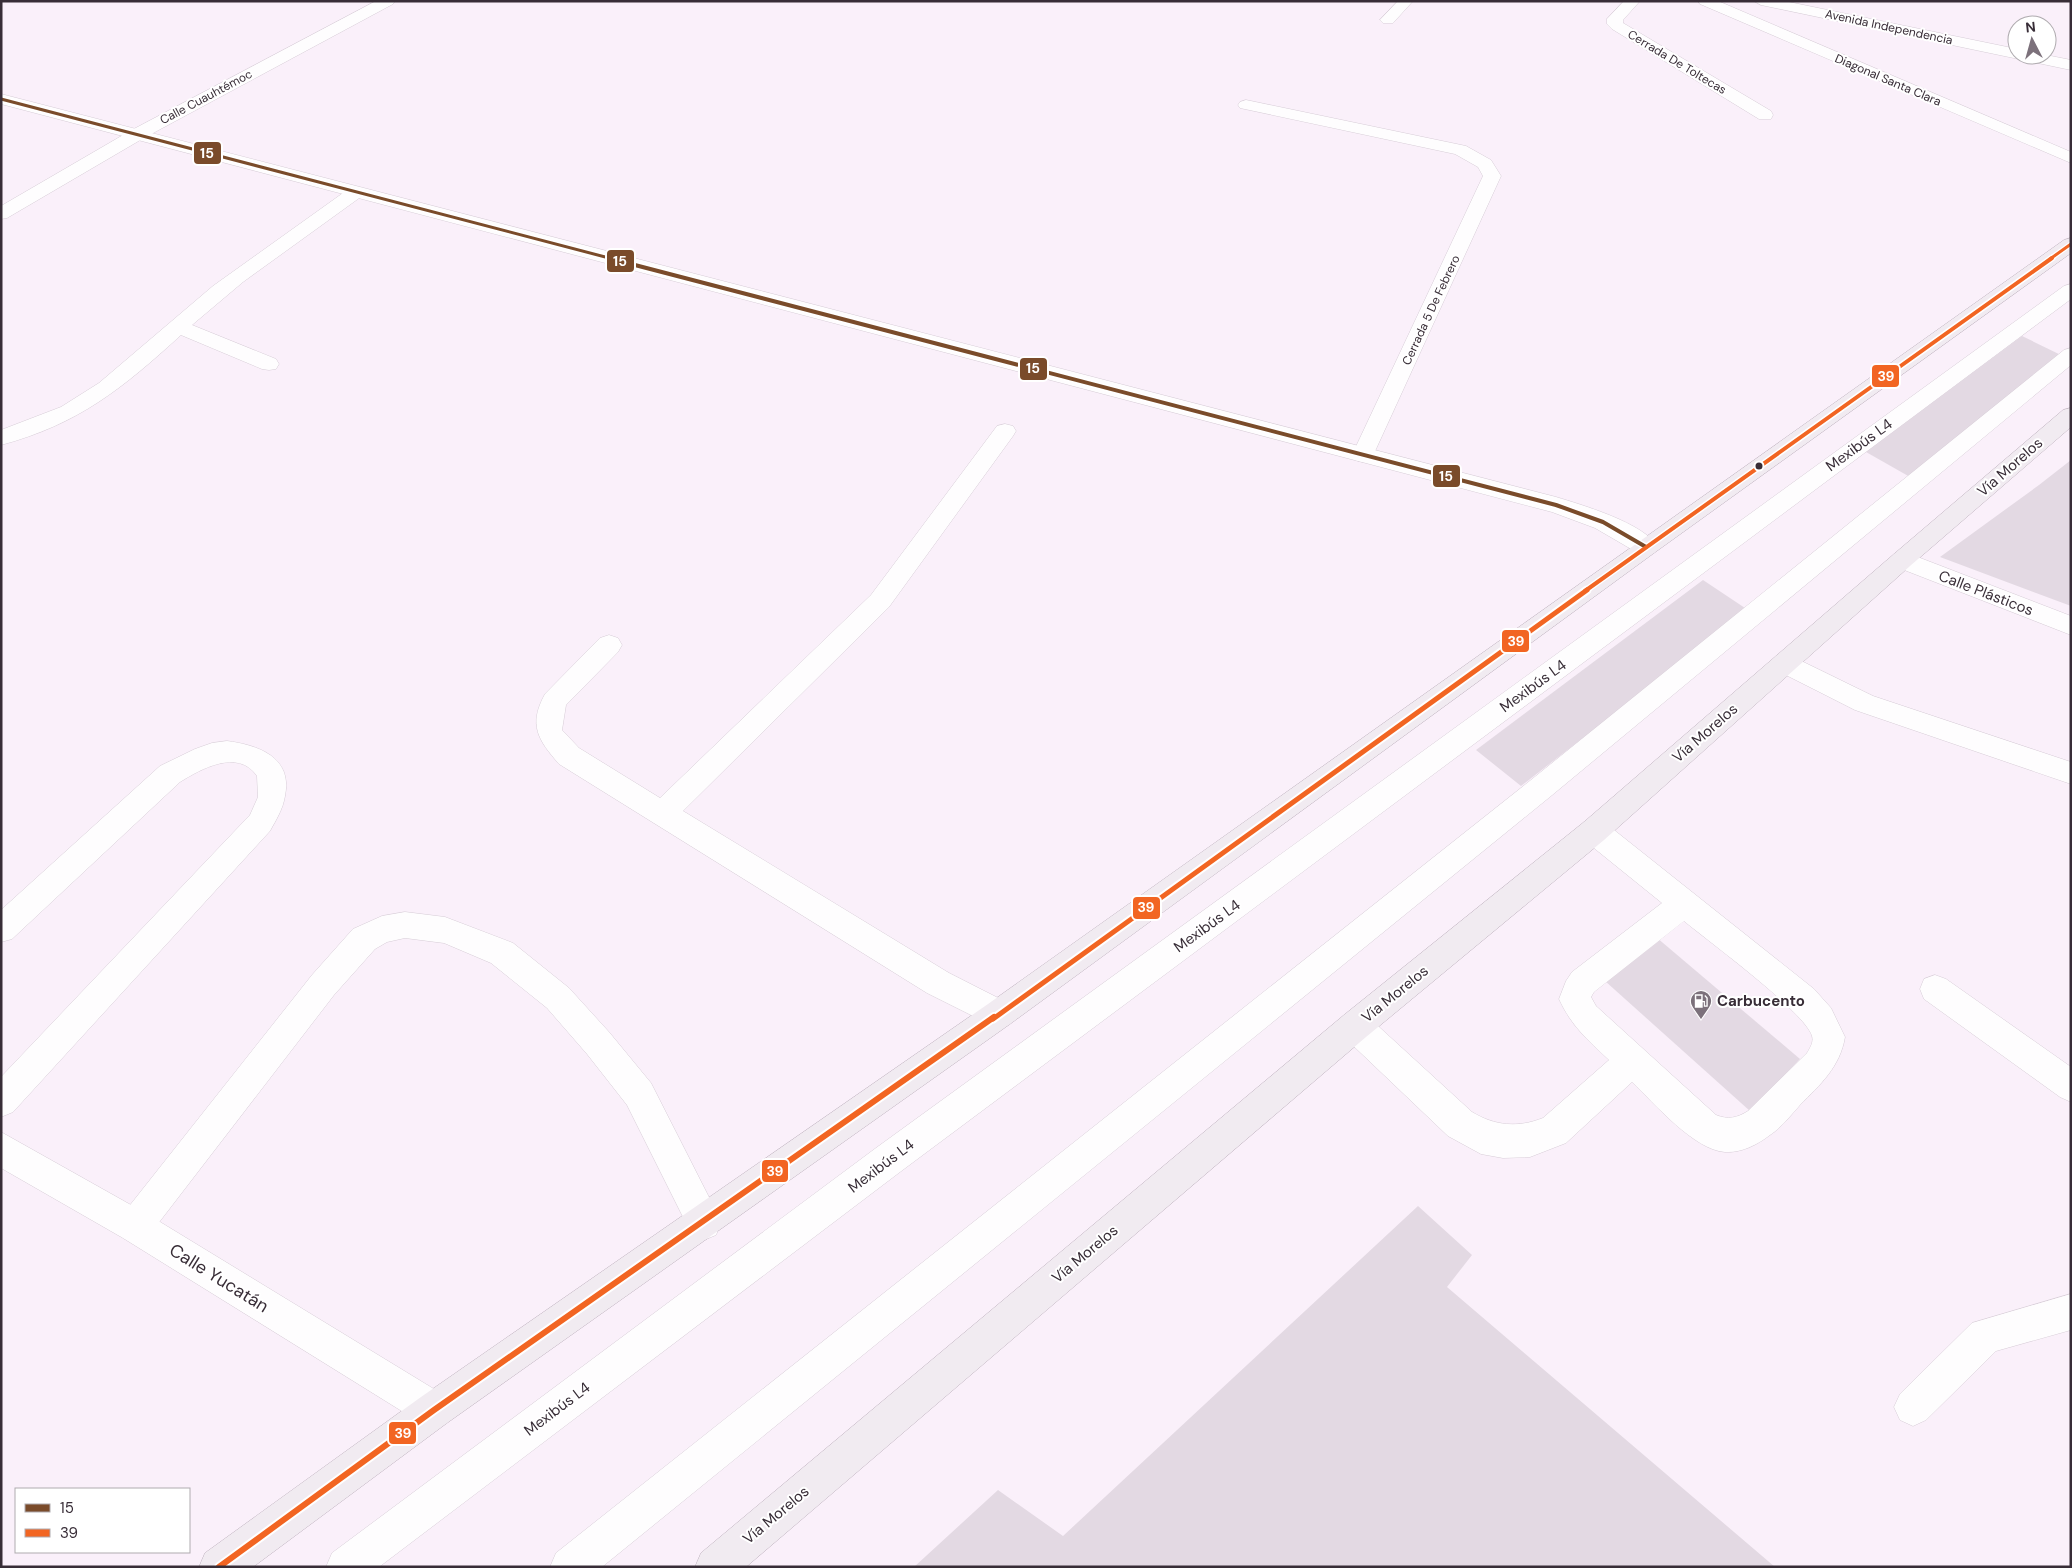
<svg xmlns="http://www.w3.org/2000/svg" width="2072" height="1568" viewBox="0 0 2072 1568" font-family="'DM Sans',sans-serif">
	<rect width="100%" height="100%" fill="#faf0fa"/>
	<g fill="#e3d9e3">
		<path d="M2022,336L2065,357L1910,477L1866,452Z"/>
		<path d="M2071,460V606L1940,557L2039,485Z"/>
		<path d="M1703,580L1748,610L1521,786L1476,750Z"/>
		<path d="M1656,937L1800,1059L1750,1111L1605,981Z"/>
		<path d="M1418,1206L1472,1255L1447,1287L1775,1567H914L998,1490L1063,1536Z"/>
	</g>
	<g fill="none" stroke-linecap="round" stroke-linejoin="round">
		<g stroke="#d7cdd7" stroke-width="1">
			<g id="service">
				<path d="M356,187L362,188L365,192L362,196L243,282L192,325L276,359L279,364L276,369L269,370L262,369L181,335C123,388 79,424 1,445V430L61,407L99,383L213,286L350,188Z"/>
				<path d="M2071,284V299L900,1172L379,1567H326L332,1553L876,1148L2064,286Z"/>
				<path d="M2071,348V365L1551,796L602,1567H550L556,1553L1531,780L2064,350Z"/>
				<path d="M1005,424L1013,426L1016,431L1013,436L889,607L683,811L949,973L1010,1004L1015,1014L1010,1024L999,1029L927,993L559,764C538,740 528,725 545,694L600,638L609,635L618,638L622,645L618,652L566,705L562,730L579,748L660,798L871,595L997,426Z"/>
				<path d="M1785,653L1873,696L2071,762V784L1855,710L1776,670L1772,663L1776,656Z"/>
				<path d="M227,741C258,745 293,757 285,796C283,809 276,820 270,831L13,1112L1,1117V1077L250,815L258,797L257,776C238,748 201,769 180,782L12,939L1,942V910L160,766L195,749L212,743Z"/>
				<path d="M1594,819L1604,822L1814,989L1831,1008L1845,1037C1840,1067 1820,1085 1800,1105C1791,1115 1781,1128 1770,1135C1757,1145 1741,1153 1725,1152C1694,1150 1654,1103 1632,1082L1566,1143L1530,1157L1503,1158L1481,1154L1448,1136L1344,1037L1339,1026L1344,1015L1355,1011L1366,1015L1472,1112C1495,1126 1518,1128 1543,1118L1609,1060C1587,1039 1572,1027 1559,999L1566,981L1572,972L1662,903L1584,840L1580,831L1584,822ZM1684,921C1708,941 1805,1012 1812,1036C1814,1042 1810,1048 1807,1053L1748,1111C1737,1118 1728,1120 1716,1115L1596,1006L1591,997L1594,992Z"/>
				<path d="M405,912L445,917L513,943L569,988L609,1032L651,1083L716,1211L721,1223L716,1235L704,1240L692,1235L627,1105L587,1054L547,1008L491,963L444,943L405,938L387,942L375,949L334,995L147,1238L135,1243L123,1238L118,1226L123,1214L312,975L353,929L382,916Z"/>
				<path d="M1935,975L1946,979L2071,1067V1102L2060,1097L1924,999L1920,989L1924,979Z"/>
				<path d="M2071,1294V1330L1996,1351L1926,1420L1913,1426L1900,1420L1894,1407L1900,1394L1972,1323Z"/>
			</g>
		</g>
		<g stroke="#d7cdd7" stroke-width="1">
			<g id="minor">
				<path d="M376,1H395L393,4L142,139L7,218L1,219V206L130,131Z"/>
				<path d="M1398,1H1413L1393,23H1383L1380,20Z"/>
				<path d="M1624,1H1640L1623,20V23L1771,111L1773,115L1771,119H1759L1612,29L1607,24V19Z"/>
				<path d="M1698,1H1718L2071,152V163L1700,4Z"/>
				<path d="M1754,1H1784L2017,49V55H2046L2071,60V70L1761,5Z"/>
				<path d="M1246,100L1466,146L1491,160L1501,176L1371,460L1363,462L1355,460L1352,455L1483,176L1478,167L1455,154L1240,108L1238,105L1240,102Z"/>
				<path d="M1902,551L2071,616V635L1894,566L1890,560L1894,554Z"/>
				<path d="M1,1132L147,1214L447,1397L453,1410L447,1423L434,1429L421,1423L123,1238L1,1168Z"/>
			</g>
		</g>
		<g stroke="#d7cdd7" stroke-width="1">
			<path id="tertiary" d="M1,94L1556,497C1582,505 1644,523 1658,547L1654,553L1646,555L1638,553L1595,528L1552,512L1,104Z"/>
		</g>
		<g stroke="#beb1be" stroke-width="1">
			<g id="primary">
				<path d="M2071,238V253L1654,553L1010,1024L447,1423L253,1567H199L205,1553L421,1397L988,1004L2064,240Z"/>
				<path d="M2071,408V427L1910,566L1604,840L1366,1037L746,1567H695L701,1553L1344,1015L1584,822L1894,554L2063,410Z"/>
			</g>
		</g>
		<use href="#service" fill="#fefdfe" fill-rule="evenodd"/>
		<use href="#minor" fill="#fefdfe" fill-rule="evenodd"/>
		<use href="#tertiary" fill="#fefdfe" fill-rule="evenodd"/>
		<use href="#primary" fill="#f1ebf1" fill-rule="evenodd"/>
		<g stroke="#fff" stroke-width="5.5">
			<path id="bus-1-far1" d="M1,99L613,259"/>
		</g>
		<g stroke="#fff" stroke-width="7">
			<path id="bus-1" d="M608,258L1556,505L1603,522L1646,547"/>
		</g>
		<g stroke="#fff" stroke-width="5.5">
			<path id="bus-2-far3" d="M2050,259L2071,244"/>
		</g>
		<g stroke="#fff" stroke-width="7">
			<path id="bus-2-far2" d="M1585,591L2052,258"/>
		</g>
		<g stroke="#fff" stroke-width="9">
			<path id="bus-2-far1" d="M993,1019L1587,590"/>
		</g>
		<g stroke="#fff" stroke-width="10">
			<path id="bus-2" d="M219,1567L434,1410L994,1017"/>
		</g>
		<use href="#bus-1-far1" stroke="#7a4b2a" stroke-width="3"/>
		<use href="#bus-1" stroke="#7a4b2a" stroke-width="4"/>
		<use href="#bus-2-far3" stroke="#f26522" stroke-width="3"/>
		<use href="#bus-2-far2" stroke="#f26522" stroke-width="4"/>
		<use href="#bus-2-far1" stroke="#f26522" stroke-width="5"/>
		<use href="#bus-2" stroke="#f26522" stroke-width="6"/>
	</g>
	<defs>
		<g id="fuel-pin" transform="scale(1.125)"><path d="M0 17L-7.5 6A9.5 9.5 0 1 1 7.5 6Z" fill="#7c717b" stroke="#fff"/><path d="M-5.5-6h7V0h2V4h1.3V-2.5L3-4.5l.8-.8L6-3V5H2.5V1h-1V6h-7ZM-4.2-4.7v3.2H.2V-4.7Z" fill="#fff"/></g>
	</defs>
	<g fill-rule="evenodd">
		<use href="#fuel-pin" x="1701" y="1001"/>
	</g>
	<circle fill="#382d37" stroke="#fff" stroke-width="2" cx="1759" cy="466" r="4.5"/>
	<g text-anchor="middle" stroke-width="4" stroke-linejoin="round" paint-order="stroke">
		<g font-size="12" fill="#382d37" stroke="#fff">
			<text transform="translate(1889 27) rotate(12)" y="4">Avenida Independencia</text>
			<text transform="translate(1677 62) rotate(31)" y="4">Cerrada De Toltecas</text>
			<text transform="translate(1888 80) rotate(23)" y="4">Diagonal Santa Clara</text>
			<text transform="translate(206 97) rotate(-28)" y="4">Calle Cuauhtémoc</text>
			<text transform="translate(1431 310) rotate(-65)" y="4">Cerrada 5 De Febrero</text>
		</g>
		<g font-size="15" fill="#382d37" stroke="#fff">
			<text transform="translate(1859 445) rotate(-36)" y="5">Mexibús L4</text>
			<text transform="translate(2010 467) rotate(-41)" y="5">Vía Morelos</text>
			<text transform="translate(1986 593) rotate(21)" y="5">Calle Plásticos</text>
			<text transform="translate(1533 686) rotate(-36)" y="5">Mexibús L4</text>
			<text transform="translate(1705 733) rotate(-41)" y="5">Vía Morelos</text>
			<text transform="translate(1207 926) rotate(-36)" y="5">Mexibús L4</text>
			<text transform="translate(1395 994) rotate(-39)" y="5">Vía Morelos</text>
			<text transform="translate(881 1166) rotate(-37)" y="5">Mexibús L4</text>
			<text transform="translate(1085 1254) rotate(-40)" y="5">Vía Morelos</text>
			<text transform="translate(557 1409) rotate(-37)" y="5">Mexibús L4</text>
			<text transform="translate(776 1515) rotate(-40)" y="5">Vía Morelos</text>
		</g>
		<g font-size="15" font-weight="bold" fill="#382d37" stroke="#fff" text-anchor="start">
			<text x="1717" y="1006">Carbucento</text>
		</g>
		<g font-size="18" fill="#382d37" stroke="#fff">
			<text transform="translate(219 1278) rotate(32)" y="6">Calle Yucatán</text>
		</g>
	</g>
	<g stroke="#fff" stroke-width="2">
		<rect x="193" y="141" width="29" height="24" rx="5" fill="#7a4b2a"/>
		<rect x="606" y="249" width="29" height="24" rx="5" fill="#7a4b2a"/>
		<rect x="1019" y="357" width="29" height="24" rx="5" fill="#7a4b2a"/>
		<rect x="1871" y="364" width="29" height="24" rx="5" fill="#f26522"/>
		<rect x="1432" y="464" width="29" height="24" rx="5" fill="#7a4b2a"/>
		<rect x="1501" y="629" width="29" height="24" rx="5" fill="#f26522"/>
		<rect x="1132" y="896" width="29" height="24" rx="5" fill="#f26522"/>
		<rect x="761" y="1159" width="28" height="24" rx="5" fill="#f26522"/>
		<rect x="388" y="1421" width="29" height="24" rx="5" fill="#f26522"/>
	</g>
	<g font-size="14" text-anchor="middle" font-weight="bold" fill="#fff">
		<text x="207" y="158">15</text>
		<text x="620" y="266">15</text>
		<text x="1033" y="373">15</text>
		<text x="1886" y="381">39</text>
		<text x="1446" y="481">15</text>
		<text x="1516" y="646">39</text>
		<text x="1146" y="912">39</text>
		<text x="775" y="1176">39</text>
		<text x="403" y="1438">39</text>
	</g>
	<rect width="2072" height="1568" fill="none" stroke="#382d37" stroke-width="5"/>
	<rect x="15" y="1488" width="175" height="65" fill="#ffffff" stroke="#afabaf"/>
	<rect x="25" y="1504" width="25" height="8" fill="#7a4b2a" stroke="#afabaf"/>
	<text x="60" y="1513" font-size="15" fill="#382d37">15</text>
	<rect x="25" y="1529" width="25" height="8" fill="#f26522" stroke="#afabaf"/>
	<text x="60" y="1538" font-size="15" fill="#382d37">39</text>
	<g transform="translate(2032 40) rotate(354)"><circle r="24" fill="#ffffff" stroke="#afabaf"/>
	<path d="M0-4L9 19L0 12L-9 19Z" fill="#7c717b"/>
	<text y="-8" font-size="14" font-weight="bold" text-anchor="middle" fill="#382d37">N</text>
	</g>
</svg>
